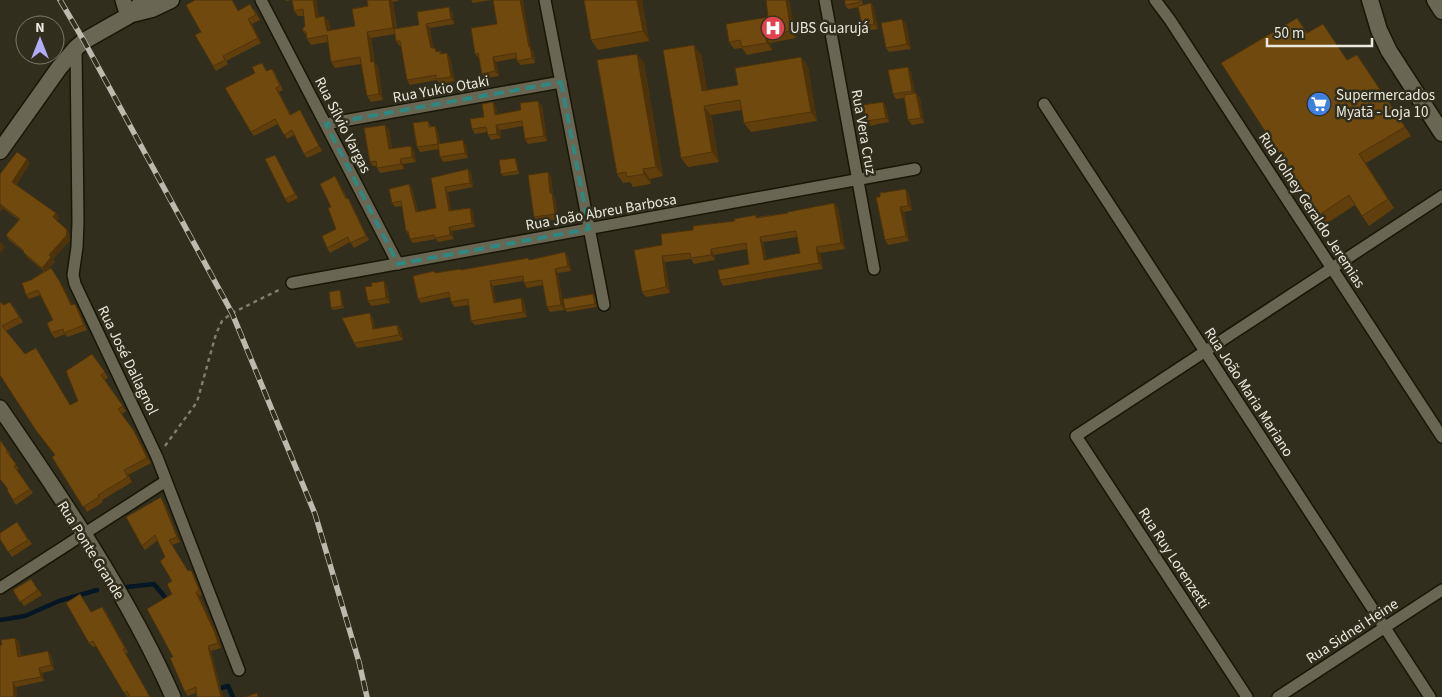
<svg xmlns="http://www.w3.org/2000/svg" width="1442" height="697" viewBox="0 0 1442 697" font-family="'Source Sans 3',sans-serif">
	<rect width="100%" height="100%" fill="#312e1d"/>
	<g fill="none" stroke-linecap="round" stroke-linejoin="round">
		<g stroke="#051724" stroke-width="4.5">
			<path d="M127,587L154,584L169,602"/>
			<path d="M0,620L25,616L59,601L97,590"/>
			<path d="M215,690L228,686L233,697"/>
		</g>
		<g stroke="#191606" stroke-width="14">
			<g id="minor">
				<path d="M261,0L398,264"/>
				<path d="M545,0L604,305"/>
				<path d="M825,0L874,269"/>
				<path d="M1155,0L1170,20L1442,437"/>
				<path d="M76,48L78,222L77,247L73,275L75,284L157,457L239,670"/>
				<path d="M1044,104L1430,697"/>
				<path d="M326,124L561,82"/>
				<path d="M292,283L915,169"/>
				<path d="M0,588L166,481"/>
				<path d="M1247,697L1076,436L1442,196"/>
				<path d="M1278,697L1442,590"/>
			</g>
		</g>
		<g stroke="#191606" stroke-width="18">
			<g id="tertiary">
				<path d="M123,0L128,16"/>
				<path d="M0,408C62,498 129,597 173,697"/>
			</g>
		</g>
		<g stroke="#191606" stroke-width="19">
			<g id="secondary">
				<path d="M1370,0L1379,30L1389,51L1442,133"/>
				<path d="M1435,0L1442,11"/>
				<path d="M132,14L152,9L171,0"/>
				<path d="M0,151L59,68L76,48L84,41L128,16L145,0"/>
			</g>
		</g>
		<path stroke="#7f7d6e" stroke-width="2.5" stroke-dasharray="4 4" stroke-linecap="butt" d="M165,446L197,402L216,334L222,321L232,313L281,289"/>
		<use href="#minor" stroke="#696653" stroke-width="11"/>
		<use href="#tertiary" stroke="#696653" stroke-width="15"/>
		<use href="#secondary" stroke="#696653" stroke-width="16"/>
		<g stroke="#bcbaad" stroke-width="5.5">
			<path id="rail" d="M60,0L84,41L232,313L315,514L359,662L367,697"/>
		</g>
		<use href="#rail" stroke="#312e1d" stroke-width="4" stroke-dasharray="11" stroke-linecap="butt"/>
	</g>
	<g fill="#603f0c" fill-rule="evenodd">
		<path d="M195,0H232L238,10L254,9L260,20L252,24L261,43L226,61L228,64L216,71L213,66Z"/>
		<path d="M285,0H316L319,17L324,16L329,22L330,30L355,26L368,6L367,0H400L393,2L397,28L419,25L452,11L454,24L430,28L433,48L438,52L440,51L442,54L450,58L455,81L440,84L437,80L410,85L407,80L401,46H400L396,41L395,34L371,38L375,63L378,67L383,100L371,102L367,96L361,64L335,68L331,62L328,42L311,45L307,39V36L302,30L305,26L304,16H298L294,11L292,0L286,1Z"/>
		<path d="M471,0H491L473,3Z"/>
		<path d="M584,0H642L649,41L598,50L591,40Z"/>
		<path d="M789,0L796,38L770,43L772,50L747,55L742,48L734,49L729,42L768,17Z"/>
		<path d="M862,0L863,5L871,3L874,8L878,29L865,31L862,26L859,7L848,9L845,5Z"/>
		<path d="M497,24L531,49L534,52L535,63L521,65L517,61V58L496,62L499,76L485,78L482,74L479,58L475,54Z"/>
		<path d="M906,24L911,49L889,52L886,48Z"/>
		<path d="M1308,33L1348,60L1357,55L1411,136L1366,163L1394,208L1369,226L1355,205L1326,224L1319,215Z"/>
		<path d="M701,54L707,90L738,85L801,57L808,67L817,121L751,132L744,123L742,110L711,115L719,162L688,167L681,158Z"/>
		<path d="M644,63L663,176L650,179L651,184L633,187L630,182L623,183L617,174Z"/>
		<path d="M265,67L267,71L272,69L275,73L283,90L279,92L291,115L300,110L322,151L307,158L304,154L294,135L287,139L278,124L254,136L251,132L255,73Z"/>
		<path d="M911,72L915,94L916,93L920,98L924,123L912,125L908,120L904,98L896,99L893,94Z"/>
		<path d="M538,101L542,106L547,141L528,144L525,139L523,126L500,130L501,138L491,140L488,135L487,132L475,134L472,129L484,117L493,102L496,107L497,114L521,110Z"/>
		<path d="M883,102L886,107L889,122L869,126L866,121Z"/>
		<path d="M428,121L431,127L435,126L438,131L440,144L466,145L468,158L443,162L440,157L439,149L420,152L417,147Z"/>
		<path d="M389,129L392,149L414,150L416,162L403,164L404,169L380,173L377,168V166H373L370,162Z"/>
		<path d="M515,158L517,161L519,174L503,176L501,174Z"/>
		<path d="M277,159L298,198L288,203L285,199Z"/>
		<path d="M30,163L16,185L56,213L59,218L57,221L67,230L70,235V240L53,259L55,262L48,269L54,272L63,287L72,305L78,308L87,330L67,337L65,334L55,338L51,333L53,320L40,295L29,299L26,295L31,280L44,271L27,257L24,252L9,240L6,235L19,220L3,208L1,211L0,210V174Z"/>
		<path d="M468,169L471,173L473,187L448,192L451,210L470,208L473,212L475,227L452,231L454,239L438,242L436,239L413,243L410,239L409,235L406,231L402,206L395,207L392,203L409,184L412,188L418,212L436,208L431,178Z"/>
		<path d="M548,172L551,177L553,195L555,198L558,219L538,222L534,217Z"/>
		<path d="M335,176L338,181L347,198H348L351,203L369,240L354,248L350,242L330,253L327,248L336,229L331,207Z"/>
		<path d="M909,194L912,210L904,212L909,241L888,245L885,240L876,197Z"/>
		<path d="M834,203L838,208L845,249L820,253L823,269L723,286L720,280L749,264L747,249L714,255L715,260L694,264L691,259L665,262L670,293L646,297L642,292L662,245L693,230L757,217L788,213ZM797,237L800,253L766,259L763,242Z"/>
		<path d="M568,256L571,271L558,273L564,310L550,312L547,307L543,285L527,288L524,283L523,281L493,286L496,302L521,298L524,302L527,317L475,325L471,321L469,305L454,307L451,302L450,297L421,303L418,299L436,273L461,270L528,258L530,260Z"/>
		<path d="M384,281L387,286L390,303L371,306L368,301L372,286Z"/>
		<path d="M341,293L344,308L333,310L331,308Z"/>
		<path d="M593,294L595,297L597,307L567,312L565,309Z"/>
		<path d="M0,302L4,305L14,307L23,322L6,331L25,354L39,353L70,405L78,401L92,354L108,377L105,380L126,411L122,414L138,437L151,463L128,475L132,482L102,500L103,502L87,512L55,455L0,375Z"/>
		<path d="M373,318L375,329L397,325L401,330L403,340L357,348L354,343Z"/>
		<path d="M0,440L11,455L9,456L19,469L17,470L33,493L16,505L7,490L8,489Z"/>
		<path d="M164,501L180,542L172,545L188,571L195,577L202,595L200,596L219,638L221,648L211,651L223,697H197L196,693L188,696L185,692L173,657L172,594V581L165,557L158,540L145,550L142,546Z"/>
		<path d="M17,522L32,544L12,557L0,539Z"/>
		<path d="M31,579L42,595L24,606L13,590Z"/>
		<path d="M102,607L128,652L126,654L150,697H127L96,646L93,647L89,643L92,612Z"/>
		<path d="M15,638L19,642L21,656L48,651L51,655L54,670L42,673L44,681L16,687L17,697H0L2,645Z"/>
	</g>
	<g fill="#4e330a">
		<path d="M313,0H316L320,24L316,18Z"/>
		<path d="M389,0H392L393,2L397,34L393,28Z"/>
		<path d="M520,0H523L531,49L534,52L535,63L532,58L529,47Z"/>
		<path d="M637,0H642L649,41L643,31Z"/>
		<path d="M786,0H789L796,38L791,31Z"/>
		<path d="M871,3L874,8L878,29L874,24Z"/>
		<path d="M449,7L452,11L454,24L451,19Z"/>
		<path d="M324,16L329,22L331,37L327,31Z"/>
		<path d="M248,19L252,24L261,43L258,38Z"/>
		<path d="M902,19L906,24L911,49L907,44Z"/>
		<path d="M426,24L430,28L434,53L431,48Z"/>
		<path d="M367,32L371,38L375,63L378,67L383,100L379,94L371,62Z"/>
		<path d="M765,36L770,43L772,50L767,43Z"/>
		<path d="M694,45L701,54L709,101L702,91Z"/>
		<path d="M447,53L450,58L455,81L451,77Z"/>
		<path d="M637,54L644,63L663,176L656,167Z"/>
		<path d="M493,57L496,62L499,76L495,71Z"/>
		<path d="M801,57L808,67L817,121L811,112Z"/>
		<path d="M908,67L911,72L915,96L912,91Z"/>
		<path d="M276,88L279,92L293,120L290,115Z"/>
		<path d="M916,93L920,98L924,123L921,118Z"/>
		<path d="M538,101L542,106L547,141L544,136Z"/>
		<path d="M493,102L496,107L498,120L495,115Z"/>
		<path d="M883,102L886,107L889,122L886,118Z"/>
		<path d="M704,106L711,115L719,162L712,152Z"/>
		<path d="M385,125L389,129L393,154L389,149Z"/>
		<path d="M496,125L500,130L501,138L497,134Z"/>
		<path d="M435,126L438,131L441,149L438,144Z"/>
		<path d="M463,140L466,145L468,158L465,153Z"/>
		<path d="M411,146L414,150L416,162L412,157Z"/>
		<path d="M1359,154L1366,163L1394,208L1388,199Z"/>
		<path d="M275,155L277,159L298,198L295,194Z"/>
		<path d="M515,158L517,161L519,174L518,171Z"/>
		<path d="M27,159L30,163L15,186L12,182Z"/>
		<path d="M400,159L403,164L404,169L401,164Z"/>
		<path d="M468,169L471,173L473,187L470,183Z"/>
		<path d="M643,169L650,179L651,184L644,174Z"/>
		<path d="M548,172L551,177L553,195L555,198L558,219L555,214L550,193Z"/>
		<path d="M335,176L338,181L349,204L346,199Z"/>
		<path d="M409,184L412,188L419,217L416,212Z"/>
		<path d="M445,187L448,192L452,215L449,211Z"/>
		<path d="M906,189L909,194L912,210L908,206Z"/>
		<path d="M348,198L351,203L369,240L366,236Z"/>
		<path d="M834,203L838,208L845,249L841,243Z"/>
		<path d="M0,204L3,208L1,211L0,209Z"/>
		<path d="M900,207L904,212L909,241L906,236Z"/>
		<path d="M470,208L473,212L475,227L472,223Z"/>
		<path d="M56,213L59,218L56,222L53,217Z"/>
		<path d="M449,227L452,231L454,239L450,235Z"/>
		<path d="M67,230L70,235V240L53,259L55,262L45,272L42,268L49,255Z"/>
		<path d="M760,237L763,242L767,265L764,260Z"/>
		<path d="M1,242L5,247L0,253V244Z"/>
		<path d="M816,247L820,253L823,269L819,263Z"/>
		<path d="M711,249L714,255L715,260L711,255Z"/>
		<path d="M565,252L568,256L571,271L568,266Z"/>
		<path d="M662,256L665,262L670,293L666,287Z"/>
		<path d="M51,268L63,287L74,310L71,305Z"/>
		<path d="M555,269L558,273L564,310L561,305Z"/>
		<path d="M384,281L387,286L390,303L386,298Z"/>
		<path d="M490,281L493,286L497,307L494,303Z"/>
		<path d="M340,290L341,293L344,308L342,306Z"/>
		<path d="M593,294L595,297L597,307L595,304Z"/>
		<path d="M521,298L524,302L527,317L523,312Z"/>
		<path d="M75,304L78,308L87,330L84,325Z"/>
		<path d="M370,313L373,318L376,334L373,329Z"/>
		<path d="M397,325L401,330L403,340L399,335Z"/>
		<path d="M134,431L138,437L151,463L147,458Z"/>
		<path d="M161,497L164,501L180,542L177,537Z"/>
		<path d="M192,572L195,577L202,595L199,590Z"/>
		<path d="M196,592L200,596L219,638L221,648L218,643Z"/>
		<path d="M102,607L106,611L128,652L125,648Z"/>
		<path d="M15,638L19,642L21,662L18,657Z"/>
		<path d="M208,646L211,651L223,697H221Z"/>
		<path d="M48,651L51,655L54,670L51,665Z"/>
		<path d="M39,668L42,673L44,681L41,677Z"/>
		<path d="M13,682L16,687L17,697H14Z"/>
	</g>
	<g fill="#70490e" stroke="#4e330a" fill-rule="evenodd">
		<path d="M195,0H232L238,11L250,4L256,15L248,19L258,38L223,56L225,60L213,66L195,35L201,32L186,5Z"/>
		<path d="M292,0H313L316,18L324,16L327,31L355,26L352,9L368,6L367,0H389L393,28L367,32L371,62L374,61L379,94L367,96L360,57L331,62L327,35L307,39L306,32L302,30L305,26L303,9L294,11Z"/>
		<path d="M493,0H520L529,47H530L532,58L517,61L516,53L493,57L495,71L482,74L478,53L475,54L471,28L497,24Z"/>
		<path d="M584,0H637L643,31L591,40Z"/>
		<path d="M766,0H786L791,31L765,36L767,43L742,47L740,40L729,42L726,24L768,17Z"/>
		<path d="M845,0H860V2L845,5Z"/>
		<path d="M871,3L874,24L862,26L858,6Z"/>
		<path d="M449,7L451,19L426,24L431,48H435L436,52L440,51V54L447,53L451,77L436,79V75L407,80L400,41H396L394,29L419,25L417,12Z"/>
		<path d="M1297,18L1307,33L1323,24L1347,60L1357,55L1405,127L1359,154L1388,199L1362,216L1349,195L1319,215L1221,63Z"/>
		<path d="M902,19L907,44L886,48L881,23Z"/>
		<path d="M694,45L702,91L738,85L735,68L801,57L811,112L744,123L740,100L704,106L712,152L681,158L663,50Z"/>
		<path d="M637,54L656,167L643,169L644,174L627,177L626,172L617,174L597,60Z"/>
		<path d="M262,63L266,71L272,69L280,86L276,88L290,115L300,110L319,146L304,154L292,130L284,135L275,119L251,132L225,88L255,73L252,67Z"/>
		<path d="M908,67L912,91L893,94L888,70Z"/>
		<path d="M916,93L921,118L908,120L904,95Z"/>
		<path d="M538,101L544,136L525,139L522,121L496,125L497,134L488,135L486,127L472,129L470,119L484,117L482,104L493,102L495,115L521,110L520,103Z"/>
		<path d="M883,102L886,118L866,121L863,105Z"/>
		<path d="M428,121L429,127L435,126L438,144L463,140L465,153L440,157L438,144L417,147L413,123Z"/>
		<path d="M385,125L389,149L411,146L412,157L400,159L401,164L377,168L376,161L370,162L364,128Z"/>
		<path d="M17,152L27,159L12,182L56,213L53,217L67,230L66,236L49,255L51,257L42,268L23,252L24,251L6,235L20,219L0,204V174Z"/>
		<path d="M275,155L295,194L285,199L265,159Z"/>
		<path d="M515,158L518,171L501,174L499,160Z"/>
		<path d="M468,169L470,183L445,187L449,211L470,208L472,223L449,227L450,235L435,238L434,235L410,239L408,231H406L401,201L392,203L389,189L409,184L416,212L436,208L431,178Z"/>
		<path d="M548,172L550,193H552L555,214L534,217L528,175Z"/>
		<path d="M335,176L346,199L348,198L366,236L350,243L348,237L327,248L322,236L336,229L328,208L331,207L320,184Z"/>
		<path d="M906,189L908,206L900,207L906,236L885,240L876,197H880V193Z"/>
		<path d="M834,203L841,243L816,247L819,263L720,280L718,270L749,264L746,243L711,249V255L691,258L690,253L662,256L666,287L642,292L634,250L662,245L661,234L693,230V226L735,221L734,219L756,215V218L788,213V212ZM796,231L800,253L764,260L760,237Z"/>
		<path d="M565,252L568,266L555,269L561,305L547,307L542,280L524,283L523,276L490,281L494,303L521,298L523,312L471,321L468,299L451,302L449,292L418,299L413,276L434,271L435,273L460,269L461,270L528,258L529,260Z"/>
		<path d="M51,268L60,282L71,305L75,304L84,325L64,333L63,329L51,333L47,323L53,320L38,290L26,295L22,283L31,280Z"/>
		<path d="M384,281L386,298L368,301L365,287L372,286L371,283Z"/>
		<path d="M340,290L342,306L331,308L329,292Z"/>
		<path d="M593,294L595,304L565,309L563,299Z"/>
		<path d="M0,302L4,305L10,302L19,317L2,326L25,354L36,348L70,405L78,401L66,371L92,354L105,372L101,375L123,406L118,409L134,431L147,458L124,470L128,477L98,495L99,497L83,507L52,457L55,455L35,429L0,375Z"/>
		<path d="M370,313L373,329L397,325L399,335L354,343L342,318Z"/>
		<path d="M0,440L7,450L6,451L16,464L14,466L30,489L13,500L7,490L8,489L0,479Z"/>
		<path d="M161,497L177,537L169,540L188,571L190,570L192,572L199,590L196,592L215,633L218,643L208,646L221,697H197L196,687L185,692L170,658L173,657L147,609L172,594L167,584L172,581L160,561L165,557L155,535L142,546L126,517Z"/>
		<path d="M17,522L28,540L8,552L0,539V533Z"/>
		<path d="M31,579L38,590L20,602L13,590Z"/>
		<path d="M80,594L91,612L102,607L125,648L123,649L150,697H130L127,691L124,693L93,641L89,643L66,603Z"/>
		<path d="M15,638L18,657L48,651L51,665L39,668L41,677L13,682L14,697H0V645H2L1,640Z"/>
		<path d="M257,693L258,697H245Z"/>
	</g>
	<path fill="none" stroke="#30877f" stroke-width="4" stroke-dasharray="10 6" stroke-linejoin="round" d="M561,82L589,229L398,264L326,124Z"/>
	<defs>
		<g id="hospital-disc" transform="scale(1.25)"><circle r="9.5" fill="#e0444e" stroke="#312e1d"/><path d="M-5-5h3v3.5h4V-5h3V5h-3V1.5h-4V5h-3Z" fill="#fff"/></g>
		<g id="supermarket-disc" transform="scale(1.25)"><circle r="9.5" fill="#3f7fe0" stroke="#312e1d"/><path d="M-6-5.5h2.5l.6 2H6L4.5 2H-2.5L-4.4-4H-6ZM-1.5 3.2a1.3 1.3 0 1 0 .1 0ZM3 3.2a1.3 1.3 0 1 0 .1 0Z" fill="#fff"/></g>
	</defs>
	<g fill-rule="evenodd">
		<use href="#hospital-disc" x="773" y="28"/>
		<use href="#supermarket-disc" x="1319" y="104"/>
	</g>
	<g text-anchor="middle" stroke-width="5" stroke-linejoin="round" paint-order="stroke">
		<g font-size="15" fill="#ebe9de" stroke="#312e1d" text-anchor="start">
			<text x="790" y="33">UBS Guarujá</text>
			<text x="1336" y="100">Supermercados<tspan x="1336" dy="17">Myatã - Loja 10</tspan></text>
		</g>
		<g font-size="15" fill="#ebe9de" stroke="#312e1d">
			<text transform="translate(441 89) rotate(-10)" y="5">Rua Yukio Otaki</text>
			<text transform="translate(343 125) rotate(63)" y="5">Rua Sílvio Vargas</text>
			<text transform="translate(864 132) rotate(80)" y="5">Rua Vera Cruz</text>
			<text transform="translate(1312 210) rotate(57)" y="5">Rua Volney Geraldo Jeremias</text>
			<text transform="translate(601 212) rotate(-10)" y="5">Rua João Abreu Barbosa</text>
			<text transform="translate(128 360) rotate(64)" y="5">Rua José Dallagnol</text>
			<text transform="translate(1249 392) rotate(57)" y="5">Rua João Maria Mariano</text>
			<text transform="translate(91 550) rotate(58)" y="5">Rua Ponte Grande</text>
			<text transform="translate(1174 558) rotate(57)" y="5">Rua Ruy Lorenzetti</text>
			<text transform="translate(1352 631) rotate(-33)" y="5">Rua Sidnei Heine</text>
		</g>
	</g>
	<g transform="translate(40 40)"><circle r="24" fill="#312e1d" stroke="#7b796a"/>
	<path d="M0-4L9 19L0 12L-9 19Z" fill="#b1adfa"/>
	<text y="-8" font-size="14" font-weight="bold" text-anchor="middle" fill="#ebe9de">N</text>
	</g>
	<path d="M1267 38v8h105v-8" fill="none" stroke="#ebe9de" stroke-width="2.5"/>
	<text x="1274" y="38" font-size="15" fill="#ebe9de" stroke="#312e1d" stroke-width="4" paint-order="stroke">50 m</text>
</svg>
